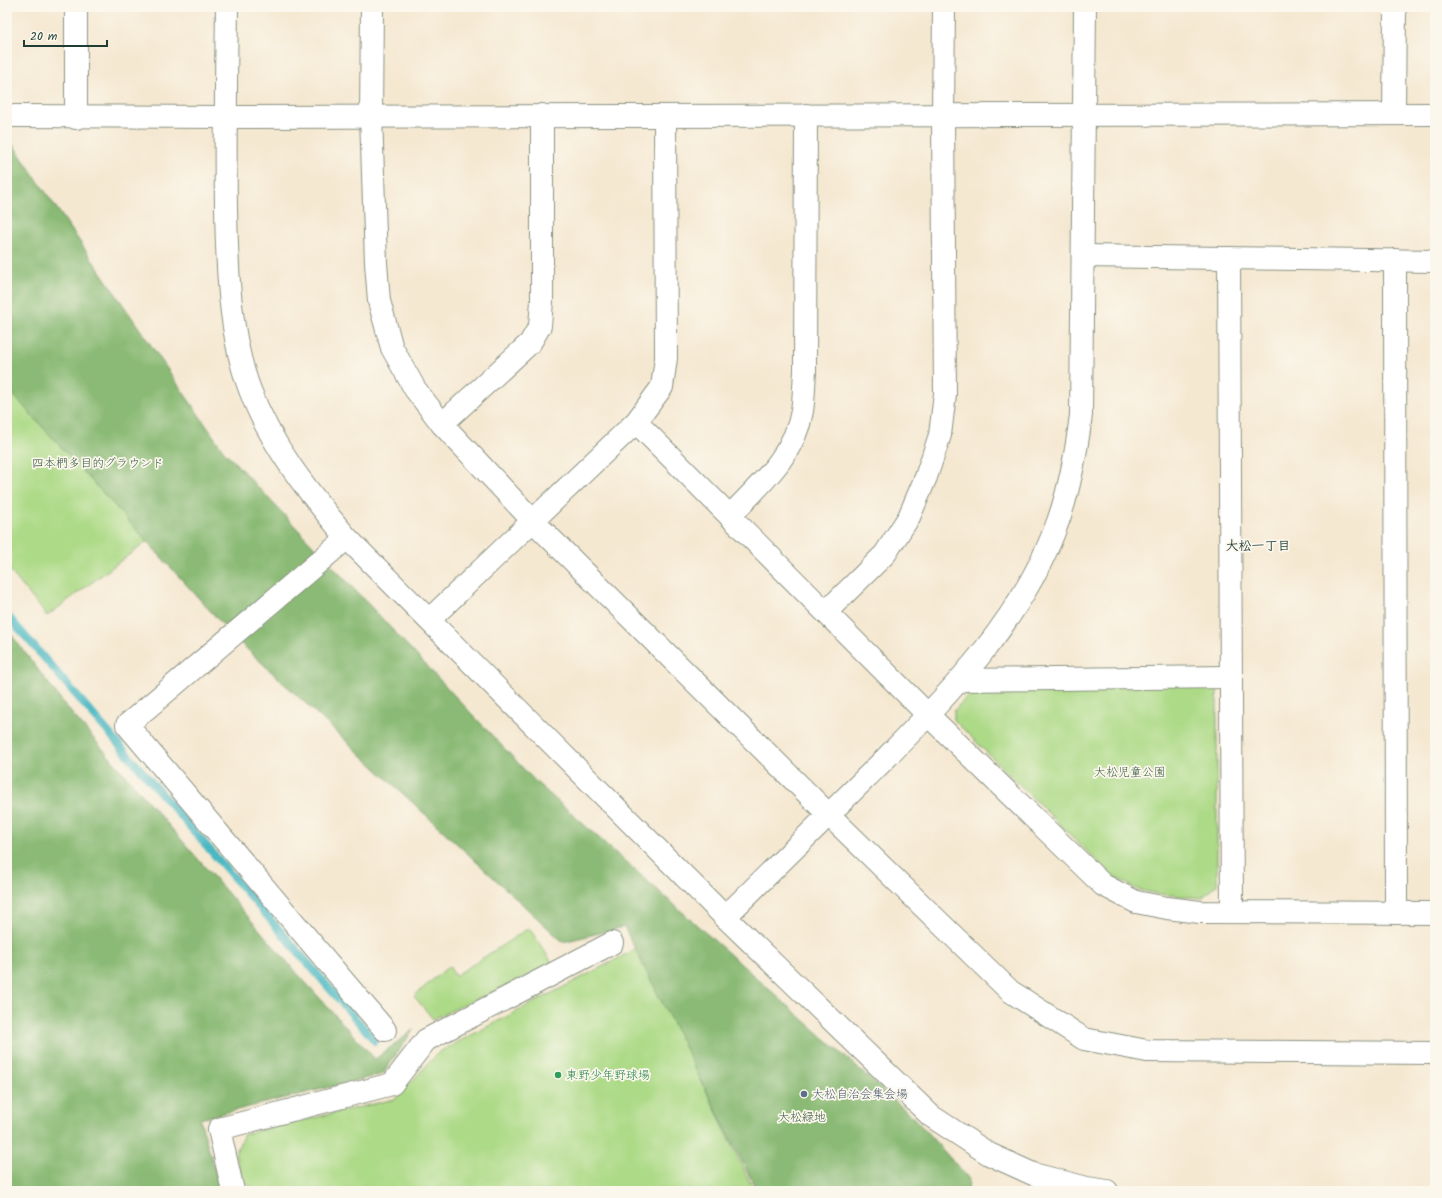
<svg xmlns="http://www.w3.org/2000/svg" width="1442" height="1198" viewBox="0 0 1442 1198" font-family="Kalam,'Klee One',sans-serif">
	<rect width="100%" height="100%" fill="#fbf7ec"/>
	<filter id="ink" filterUnits="userSpaceOnUse"><feTurbulence type="fractalNoise" baseFrequency=".025" numOctaves="2"/><feDisplacementMap in="SourceGraphic" scale="8" xChannelSelector="R" yChannelSelector="G"/><feConvolveMatrix kernelMatrix="1 2 1 2 8 2 1 2 1" color-interpolation-filters="sRGB"/></filter>
	<filter id="wash" filterUnits="userSpaceOnUse"><feTurbulence type="fractalNoise" baseFrequency=".012" numOctaves="4" result="noise"/><feDisplacementMap in="SourceGraphic" scale="16" xChannelSelector="R" yChannelSelector="G"/><feGaussianBlur stdDeviation="0.9" result="paint"/><feColorMatrix in="noise" values="0 0 0 0 0 0 0 0 0 0 0 0 0 0 0 0 0 1.4 0 .05"/><feComposite in="paint" operator="in"/></filter>
	<g filter="url(#wash)">
		<rect width="100%" height="100%" fill="#f5e8d1"/>
		<g fill="#adda87" stroke="#668c5e">
			<path d="M7,214L230,479L47,616L7,567Z"/>
			<path d="M978,684H1211L1217,689V884L1202,898L1157,894L1136,889L1110,874L954,720V711Z"/>
			<path d="M529,928L553,964L433,1019L414,996L449,966L455,976Z"/>
			<path d="M638,948L754,1191H258L244,1182L235,1154L244,1134L395,1099L439,1052Z"/>
		</g>
		<g fill="#8aba74" stroke="#547c54">
			<path d="M7,136L223,450L536,782L914,1118L969,1179L968,1191H757L624,927L563,942L235,638L7,388Z"/>
			<path d="M7,629L68,709L296,972L375,1059L413,1030L383,1074L200,1119L220,1188L218,1191H7Z"/>
		</g>
		<g fill="none" stroke-linecap="round" stroke-linejoin="round">
			<path stroke="#49b8c2" stroke-width="8" d="M7,615L375,1041"/>
		</g>
	</g>
	<g filter="url(#ink)">
		<g fill="none" stroke-linecap="round" stroke-linejoin="round">
			<g stroke="#8a9282" stroke-width="24">
				<g id="minor">
					<path d="M76,7V118"/>
					<path d="M372,7L371,115L376,263L379,301L392,348L415,389L442,424L533,521L829,815L1010,991L1084,1039L1147,1051L1435,1053"/>
					<path d="M1394,113L1395,7"/>
					<path d="M14,116L225,117"/>
					<path d="M1083,256L1435,261"/>
					<path d="M1229,258L1232,912"/>
					<path d="M1395,260L1396,913"/>
					<path d="M636,422L928,715L1103,885L1136,902L1167,908L1200,912L1435,913"/>
					<path d="M442,424L530,343L540,326L542,301V115"/>
					<path d="M730,516C759,485 795,455 802,411C804,398 804,384 805,371L806,115"/>
					<path d="M347,538L127,725L385,1030"/>
					<path d="M826,612L885,554L909,517L926,477L940,435L945,394L943,115L944,7"/>
					<path d="M429,620L636,422L662,387L666,358L665,116"/>
					<path d="M961,680L1230,677"/>
					<path d="M725,917C778,864 832,812 885,759C951,692 1019,622 1054,532C1069,495 1076,455 1081,415L1085,7"/>
					<path d="M233,1191L219,1129L392,1084L426,1040L612,943"/>
				</g>
			</g>
			<g stroke="#8a9282" stroke-width="24">
				<g id="tertiary">
					<path d="M227,7C226,74 225,140 226,207C227,265 229,335 250,390C271,446 309,493 347,538L725,917L931,1116L989,1154L1033,1174L1087,1188L1107,1191"/>
					<path d="M225,117L1435,114"/>
				</g>
			</g>
			<use href="#minor" stroke="#fff" stroke-width="22"/>
			<use href="#tertiary" stroke="#fff" stroke-width="22"/>
		</g>
	</g>
	<circle fill="#2e9e5b" stroke="#fbf7ec" stroke-width="1.5" cx="558" cy="1075" r="4"/>
	<circle fill="#5c6f8a" stroke="#fbf7ec" stroke-width="1.5" cx="804" cy="1094" r="4"/>
	<g text-anchor="middle" stroke-width="3.5" stroke-linejoin="round" paint-order="stroke">
		<g font-size="12" fill="#3b5c45" stroke="#fbf7ec">
			<text x="98" y="467">四本椚多目的グラウンド</text>
			<text x="1130" y="776">大松児童公園</text>
			<text x="802" y="1121">大松緑地</text>
		</g>
		<g font-size="12" fill="#27864d" stroke="#fbf7ec" text-anchor="start">
			<text x="566" y="1079">東野少年野球場</text>
		</g>
		<g font-size="12" fill="#4e5e75" stroke="#fbf7ec" text-anchor="start">
			<text x="812" y="1098">大松自治会集会場</text>
		</g>
		<g font-size="13" font-weight="bold" fill="#1f3d34" stroke="#fbf7ec">
			<text x="1258" y="550">大松一丁目</text>
		</g>
	</g>
	<rect width="1442" height="1198" fill="none" stroke="#fbf7ec" stroke-width="24"/>
	<path d="M24 40v6h83v-6" fill="none" stroke="#1f3d34" stroke-width="2"/>
	<text x="30" y="40" font-size="12" fill="#1f3d34" stroke="#fbf7ec" stroke-width="3" paint-order="stroke">20 m</text>
</svg>
